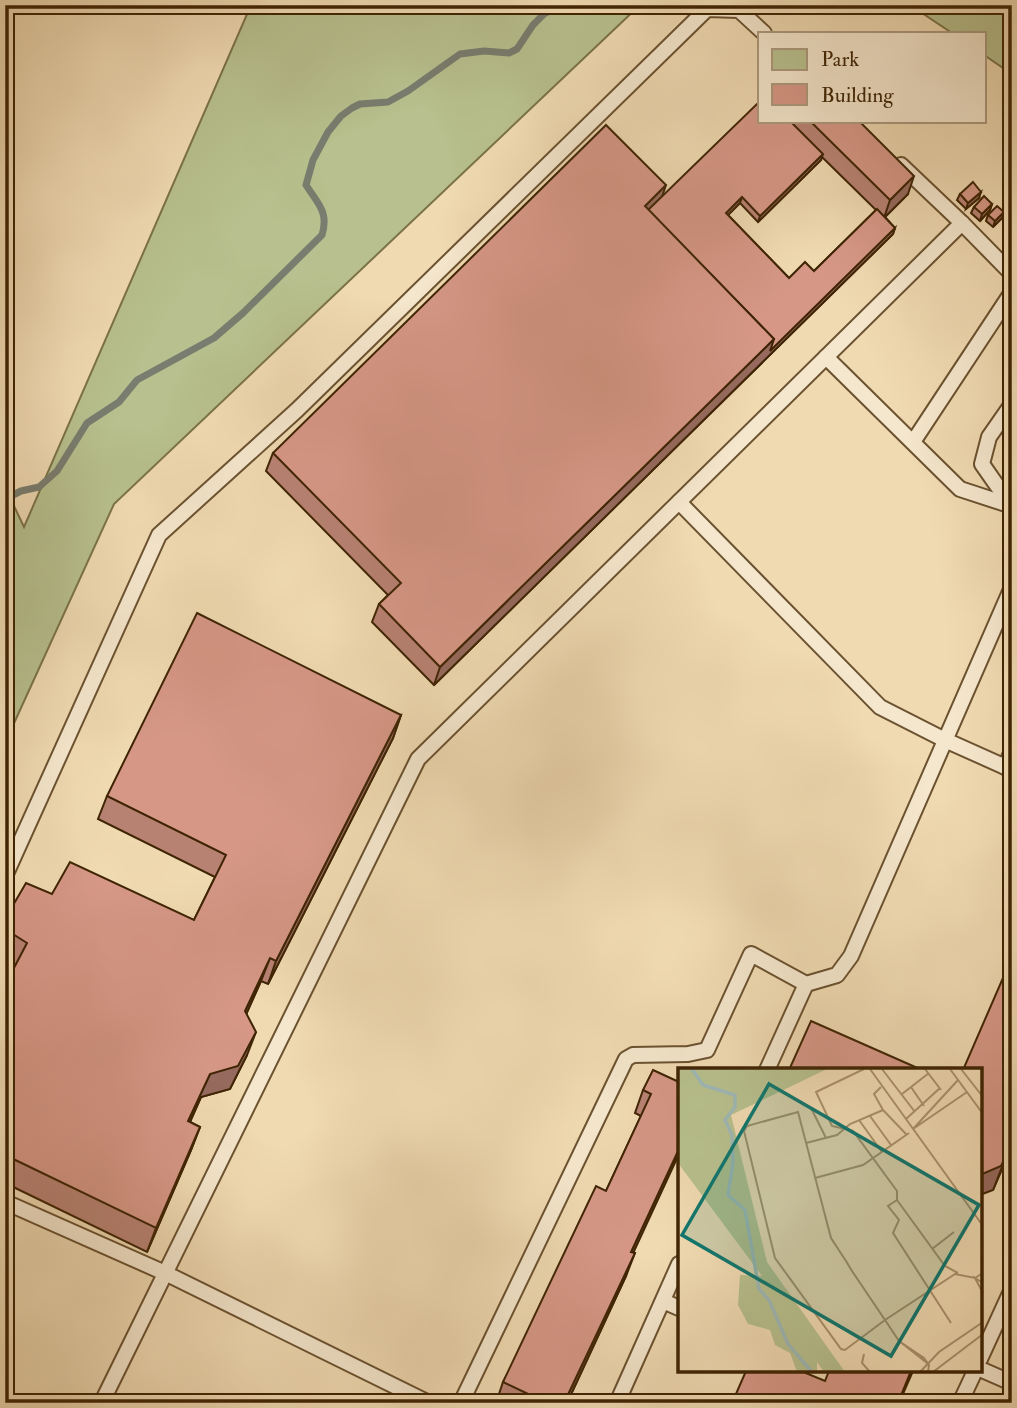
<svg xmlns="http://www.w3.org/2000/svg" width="1017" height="1408" viewBox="0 0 1017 1408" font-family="'IM FELL Double Pica',serif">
	<rect width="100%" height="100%" fill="#f0dab2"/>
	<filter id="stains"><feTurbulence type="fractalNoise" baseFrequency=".00286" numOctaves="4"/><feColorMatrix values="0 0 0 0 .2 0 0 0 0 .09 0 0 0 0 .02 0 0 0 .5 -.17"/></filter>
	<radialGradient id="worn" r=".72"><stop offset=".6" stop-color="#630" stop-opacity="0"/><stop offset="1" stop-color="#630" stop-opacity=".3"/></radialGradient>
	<g fill="#b7c08e" stroke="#7b7249" stroke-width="2">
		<path d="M251,5H640L114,504L5,743V487L24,527Z"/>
		<path d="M910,5H1012V74L984,55V33H952Z"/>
	</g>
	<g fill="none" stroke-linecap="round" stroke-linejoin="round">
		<path stroke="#787d6f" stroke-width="7" d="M5,499L21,491L39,487L57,471L87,423L119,402L137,380L214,338L243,313L322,235C329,212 318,204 306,185L313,160L328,132L341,116L352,108L360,104L388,102L408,91L460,54L484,51L509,53L517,49L533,25L544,14L561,5"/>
		<g stroke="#6b5230" stroke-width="18">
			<g id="lane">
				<path d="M962,223L1012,274"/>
				<path d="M826,357L960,489L1012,506"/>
				<path d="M1012,404L989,437L982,464L1012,507"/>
				<path d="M913,442L1012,292"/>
				<path d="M679,502L880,707L945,740L1012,770"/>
				<path d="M1005,767L1012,751"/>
				<path d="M5,876L159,535L297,410L707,9L739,10L764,33"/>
				<path d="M806,984L837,975L851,956L1012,587"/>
				<path d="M5,1202L165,1273L429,1403"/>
				<path d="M663,1301L679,1308"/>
				<path d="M980,1359L1012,1289"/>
				<path d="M980,1369L1012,1383"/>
				<path d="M102,1402L418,759L962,223L901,165"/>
				<path d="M461,1403L626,1059L633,1055L688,1054L707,1050L751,954L806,984L767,1070"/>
				<path d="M617,1403L679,1264"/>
				<path d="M960,1403L975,1371"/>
			</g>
		</g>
		<use href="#lane" stroke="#f5e7cd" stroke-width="14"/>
	</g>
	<g fill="#b88273" stroke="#3f2404" stroke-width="2" fill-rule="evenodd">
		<path d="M760,121H859L908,194L885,217L895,228L893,234L434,685L372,622L379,604L388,595L266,471L273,453L662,197ZM822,157L876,210L814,271L789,278L728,215L740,203L758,222L821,160Z"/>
		<path d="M960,194L979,198L966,209L957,200Z"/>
		<path d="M992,204L990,210L980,221L971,213L974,207Z"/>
		<path d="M988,215L1002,218L993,227L986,221Z"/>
		<path d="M401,715L393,738L268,984L261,981L246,1014L247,1055L230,1089L201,1097L190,1122L200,1127L191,1150L147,1252L5,1183V985L15,965L5,958V919L52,894L194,920L215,877L98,819L107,796Z"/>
		<path d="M1012,973V1168L1011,1170L1003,1167L993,1190Z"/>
		<path d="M679,1082L626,1276L567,1403H496L503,1382L606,1191L641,1116L635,1113L643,1090Z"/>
	</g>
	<g fill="#966a5e" stroke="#3f2404" stroke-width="2">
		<path d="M823,154L821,160L758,222L760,216Z"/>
		<path d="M914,176L908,194L884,218L890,200Z"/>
		<path d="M666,185L660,203L640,218L645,206Z"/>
		<path d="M981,192L979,198L966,209L968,203Z"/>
		<path d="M742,197L740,203L724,219L726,213Z"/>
		<path d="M992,204L990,210L980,221L982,214Z"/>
		<path d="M1004,212L1002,218L993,227L995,221Z"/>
		<path d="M895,228L893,234L434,685L440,667L774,339Z"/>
		<path d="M401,715L393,738L268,984L276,961Z"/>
		<path d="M270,958L261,981L237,1035L245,1011Z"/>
		<path d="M256,1032L247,1055L230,1089L201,1097L180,1144L188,1121L210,1074Z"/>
		<path d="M200,1127L191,1150L147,1252L156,1228Z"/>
		<path d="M1011,1144L993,1190L980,1195V1175Z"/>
		<path d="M679,1149V1154L623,1275L631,1252Z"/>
		<path d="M635,1253L626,1276L567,1403H564Z"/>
		<path d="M911,1371H913L899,1403H898Z"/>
	</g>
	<g fill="#d69786" stroke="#3f2404" stroke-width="2">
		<path d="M760,101V121H790L823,154L760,216L742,197L726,213L789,278L805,262L814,271L877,209L895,228L770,351L774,339L648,210Z"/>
		<path d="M810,121H859L914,176L890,200Z"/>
		<path d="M606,125L666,185L645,206L774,339L440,667L379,604L401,583L273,453Z"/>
		<path d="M973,182L981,192L968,203L960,194Z"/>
		<path d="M984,196L992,204L982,214L974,207Z"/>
		<path d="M997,206L1004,212L995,221L988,215Z"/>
		<path d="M197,613L401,715L276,961L270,958L245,1011L256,1032L238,1066L210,1074L188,1121L200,1127L156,1228L5,1155V985L27,943L5,929V919L26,883L52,894L70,862L194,920L226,855L107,796Z"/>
		<path d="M1006,971L1012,973V1144L1001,1166L980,1175V1070H963Z"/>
		<path d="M811,1021L922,1070H789Z"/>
		<path d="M653,1070L679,1082V1149L631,1252L635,1253L564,1403H547L503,1382L596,1186L606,1191L651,1094L643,1090Z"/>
		<path d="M746,1371H801L825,1381L829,1371H911L898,1403H732Z"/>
	</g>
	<g transform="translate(678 1068)">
		<rect width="304" height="304" fill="#f0dab2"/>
		<path d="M0,1H149L53,47L89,194L167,304H146L139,294V304H119L112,285L97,277L92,262L70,256L60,237L62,207L84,208L0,95Z" fill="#b7c08e"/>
		<path fill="none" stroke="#9eb8b6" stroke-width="3.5" d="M14,1L25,17L57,27V39L47,52L54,67L55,95L50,127L67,142L81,221L91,232L110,276L134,304"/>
		<path fill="none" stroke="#a9916c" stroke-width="2" d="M186,1L138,24L154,58L175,63L219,123V132M192,1L305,158M204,1L237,44M247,1L263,22M272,1L305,46M283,1L305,29M280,12L235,61L289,24M203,19L196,26L205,42M233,19L246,38M224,26L251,5M133,40L148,70M192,48L213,77M228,51L262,20M181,52L204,84M128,75L159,67L172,56L205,42L228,66M137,110L185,97L231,65M254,181L276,164M305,215L297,210L305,225M273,255L215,165L221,152L210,138L219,132L267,198L280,205M221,273L207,252L174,203L168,193L153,170L120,44L69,58L66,63L97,190L163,281L167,282L207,252L277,206L297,210L305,205M186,286L184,295L192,304M249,295L221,273L246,290L251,297L250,304M242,304L261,284L305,254M255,304L305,266"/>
		<path fill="#0f766e" fill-opacity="0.15" stroke="#0f766e" stroke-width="3.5" d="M91,16L301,137L213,288L4,167Z"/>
		<rect width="304" height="304" fill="none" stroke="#3f2404" stroke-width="3.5"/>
	</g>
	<rect width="1017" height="1408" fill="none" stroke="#f0dab2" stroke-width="28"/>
	<rect x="7" y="7" width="1003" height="1394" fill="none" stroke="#3f2404" stroke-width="3.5"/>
	<rect x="14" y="14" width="989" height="1380" fill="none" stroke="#3f2404" stroke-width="2"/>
	<rect x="758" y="32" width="228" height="91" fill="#f5e7cd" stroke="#ac997d" stroke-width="2"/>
	<rect x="772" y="49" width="35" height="21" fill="#b7c08e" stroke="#ac997d" stroke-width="2"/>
	<text x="821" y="66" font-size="21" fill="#3f2404">Park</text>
	<rect x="772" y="84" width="35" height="21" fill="#d69786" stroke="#ac997d" stroke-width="2"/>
	<text x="821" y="102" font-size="21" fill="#3f2404">Building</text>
	<rect width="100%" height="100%" filter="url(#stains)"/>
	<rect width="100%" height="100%" fill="url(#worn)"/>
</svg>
